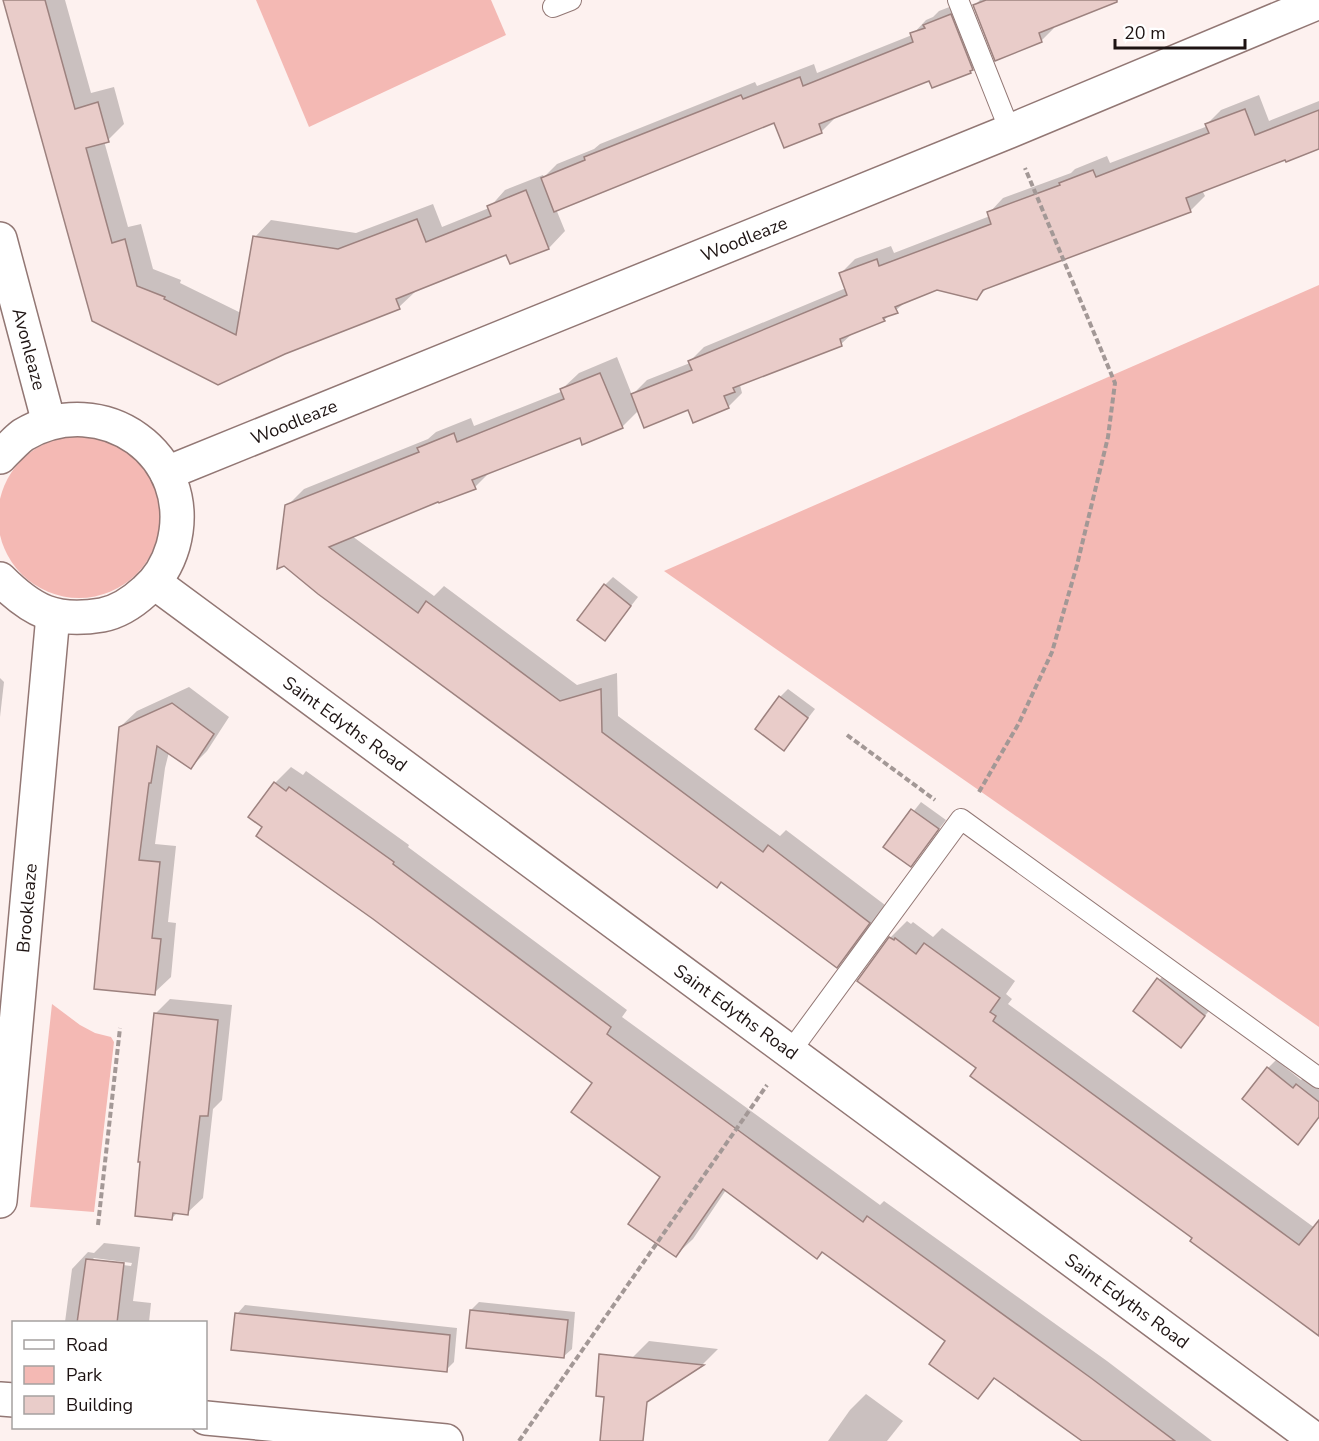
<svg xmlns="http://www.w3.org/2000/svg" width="1319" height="1441" viewBox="0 0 1319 1441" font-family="'Nunito Sans',sans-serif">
	<rect width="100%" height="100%" fill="#fdf1ef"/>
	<g fill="#f4b9b4">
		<path d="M256,0H491L506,35L309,127Z"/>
		<path d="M1319,285V1027L664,571Z"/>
		<circle cx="79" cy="517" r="81"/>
		<path d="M52,1004L80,1025L95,1033L111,1037L114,1042L94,1212L30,1207Z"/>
	</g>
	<g fill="#0003" fill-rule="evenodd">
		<path d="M4,0H65L91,93L114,87L124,124L108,140L104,141L128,227L141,224L153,269L181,280L180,283L241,313L255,237L271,220L356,233L433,204L442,227L489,208L505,190L543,175L544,177L557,164L594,149L600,144L755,82L757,86L814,64L817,73L912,35L926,20L933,17L939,11L965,1L985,57L970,72L932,87L930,79L835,118L821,132L775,121L556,209L565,231L549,248L511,262L507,253L416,291L399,307L284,352L93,320Z"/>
		<path d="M980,0H1118L1054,26V28L1041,41L975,5Z"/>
		<path d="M1259,95L1269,121L1319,101V147L1286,158L1202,190L1205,196L1191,210L989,286L976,299L937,289L908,300L884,320L854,332L841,344L740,385L742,393L728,407L639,410L622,427L580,436L491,471L475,487L352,536L434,596L444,586L577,685L617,673L618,716L780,836L786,830L885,905L853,950L837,966L722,881L284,564L287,506L304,489L428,439L436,432L471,418L474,426L563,391L562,389L579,373L617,357L632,395L647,380L690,363V361L704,347L846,288L841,273L855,259L891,246L894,253L990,216L989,213L1003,198L1071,173L1075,169L1107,156L1110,163L1208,126L1207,124L1221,110Z"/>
		<path d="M613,577L638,597L605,639V585Z"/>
		<path d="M0,678L4,682L0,717Z"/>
		<path d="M189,687L229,717L207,751L191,767L169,752L165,768L155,844L176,846L168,922L176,923L171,977L154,993L120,727L137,711Z"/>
		<path d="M788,689L815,709L784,749L780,697Z"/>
		<path d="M291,767L303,775L306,771L409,845L408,847L627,1010L622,1017L880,1205L884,1201L1107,1361L1212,1441H1082L996,1377L981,1392L947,1340L823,1250L726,1190L693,1239L676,1255L662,1177L595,1083L264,827L275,783Z"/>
		<path d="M921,802L946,820L911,865L886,846Z"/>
		<path d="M907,921L911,924L913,922L933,937L942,928L1015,981L1006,994L1012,999L1008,1004L1319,1231V1334L979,1068L859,981L890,938Z"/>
		<path d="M1167,971L1212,1007L1181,1046L1135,1010Z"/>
		<path d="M170,999L232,1005L222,1100L213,1109L203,1198L187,1213L178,1212L172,1218L142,1161L155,1014Z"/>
		<path d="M1276,1060L1301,1080L1305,1077L1319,1088V1118L1298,1143L1268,1068Z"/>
		<path d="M104,1243L140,1247L133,1301L151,1303L149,1322H65L72,1269L88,1252L94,1253ZM94,1258L132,1263L131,1266L91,1261Z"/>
		<path d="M479,1302L575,1312L572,1349L563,1357L471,1310Z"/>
		<path d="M245,1305L457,1328L454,1362L446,1370L237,1314Z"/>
		<path d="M649,1341L718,1349L703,1364L626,1415L632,1358Z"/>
		<path d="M866,1394L903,1421L887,1441H828L850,1410Z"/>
	</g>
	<g fill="#e9ccc9" stroke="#9d827f" stroke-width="1.5">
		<path d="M3,0H45L75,109L98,102L109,142L86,148L112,243L125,239L137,286L165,297L164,299L236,335L253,236L338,249L417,219L426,242L491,216L487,206L526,190L549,249L510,264L506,255L396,299L400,309L285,354L218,385L92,321Z"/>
		<path d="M986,0H1117V2L1039,33L1042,42L995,61L973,5Z"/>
		<path d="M951,14L973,70L970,71L971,73L932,88L929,81L819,124L822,133L784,148L774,123L554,212L541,178L585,160L584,157L741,95L743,99L800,77L803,86L913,42L910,33L925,28L923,25Z"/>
		<path d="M1245,109L1255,135L1319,110V149L1286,162L1285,160L1186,198L1191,212L983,290L977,300L937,290L895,307L898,313L883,318L885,321L840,339L842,346L733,388L735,392L724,396L729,408L693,423L688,410L644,428L631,394L692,370L688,361L847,295L839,273L877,259L879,266L991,224L987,212L1060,185L1059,183L1093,170L1096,177L1209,133L1205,124Z"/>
		<path d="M600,373L623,428L582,445L580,438L472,480L476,489L439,503L438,502L329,547L418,613L426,601L560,701L601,689L602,732L763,852L768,845L870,923L837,968L721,882L717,888L318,594L284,566L277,569L285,505L419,452L417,448L454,433L457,442L564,399L560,389Z"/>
		<path d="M604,584L631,606L605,641L577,620Z"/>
		<path d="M779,696L808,718L784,751L755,729Z"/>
		<path d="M172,703L214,734L191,769L157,746L151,783H149L139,860L160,862L152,938L161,939L155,995L94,989L119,727Z"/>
		<path d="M274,782L286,791L289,787L394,862L393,864L611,1027L607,1034L746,1136L863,1222L867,1216L1091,1378L1175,1441H1082L994,1378L978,1399L929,1364L945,1341L822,1252L817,1259L723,1189L676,1257L628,1224L660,1177L571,1112L592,1083L373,919L256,836L262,827L248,817Z"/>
		<path d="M911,809L939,829L911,867L883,847Z"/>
		<path d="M889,937L894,940L895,938L916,954L924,943L1000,998L990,1012L996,1016L993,1021L1299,1245L1319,1220V1336L1190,1241L1192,1238L970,1076L976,1068L857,981Z"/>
		<path d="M1157,978L1205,1016L1181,1048L1133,1011Z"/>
		<path d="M154,1013L218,1020L208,1116H200L188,1215L173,1213L172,1220L135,1216L140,1162H138Z"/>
		<path d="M1267,1067L1293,1088L1296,1084L1319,1102V1117L1298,1145L1242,1099Z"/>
		<path d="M86,1259L124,1263L117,1323H77Z"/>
		<path d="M470,1310L568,1320L564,1358L466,1348Z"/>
		<path d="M235,1313L450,1335L447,1372L231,1350Z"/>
		<path d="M599,1354L704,1365L647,1402L643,1441H600L604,1397L596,1396Z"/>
	</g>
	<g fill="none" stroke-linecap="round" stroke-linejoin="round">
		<g stroke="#927774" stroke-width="22">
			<g id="service">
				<path d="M958,0L1010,131"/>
				<path d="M553,7L571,0"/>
				<path d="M790,1052L961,819L1319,1078"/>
			</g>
		</g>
		<g stroke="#927774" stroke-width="36">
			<g id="minor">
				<path d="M0,239L49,423"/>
				<path d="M0,457C7,450 15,441 23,435C102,388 198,455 173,546C168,563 159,579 145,591C133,602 118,612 102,615C55,623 32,611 0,579"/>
				<path d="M167,473L1010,131L1319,2"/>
				<path d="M155,583L1317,1441"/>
				<path d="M0,1201L53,615"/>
				<path d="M0,1399L14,1400"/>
				<path d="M206,1418L446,1441"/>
			</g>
		</g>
		<g stroke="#a39896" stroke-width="4" stroke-dasharray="6 3" stroke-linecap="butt">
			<path d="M847,735L935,800"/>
			<path d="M979,792L1019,723L1052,652L1077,565L1108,437L1115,383L1025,168"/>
			<path d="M98,1225L120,1028"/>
			<path d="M519,1441L767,1085"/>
		</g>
		<use href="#service" stroke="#fff" stroke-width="20"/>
		<use href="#minor" stroke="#fff" stroke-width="33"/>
	</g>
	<g text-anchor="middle" stroke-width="4.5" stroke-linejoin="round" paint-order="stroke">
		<g font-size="18" fill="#1d1312" stroke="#fff">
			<text transform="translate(744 239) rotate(-22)" y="6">Woodleaze</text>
			<text transform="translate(29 349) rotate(75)" y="6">Avonleaze</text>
			<text transform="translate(294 422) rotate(-22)" y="6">Woodleaze</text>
			<text transform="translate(345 724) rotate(36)" y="6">Saint Edyths Road</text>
			<text transform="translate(27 908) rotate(-85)" y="6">Brookleaze</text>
			<text transform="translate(736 1012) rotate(36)" y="6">Saint Edyths Road</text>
			<text transform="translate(1127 1301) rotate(36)" y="6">Saint Edyths Road</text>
		</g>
	</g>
	<rect x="12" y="1321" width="195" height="108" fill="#ffffff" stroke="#a5a1a0" stroke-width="1.5"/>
	<rect x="24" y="1340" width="30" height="9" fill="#ffffff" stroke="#a5a1a0" stroke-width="1.5"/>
	<text x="66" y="1351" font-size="18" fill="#1d1312">Road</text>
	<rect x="24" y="1366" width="30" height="18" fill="#f4b9b4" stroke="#a5a1a0" stroke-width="1.5"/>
	<text x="66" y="1381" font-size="18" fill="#1d1312">Park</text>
	<rect x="24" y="1396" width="30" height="18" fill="#e9ccc9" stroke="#a5a1a0" stroke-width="1.5"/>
	<text x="66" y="1411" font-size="18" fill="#1d1312">Building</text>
	<path d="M1115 39v9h130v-9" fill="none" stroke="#1d1312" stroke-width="3"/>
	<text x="1124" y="39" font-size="18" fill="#1d1312" stroke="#ffffff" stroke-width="4.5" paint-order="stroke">20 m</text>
</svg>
